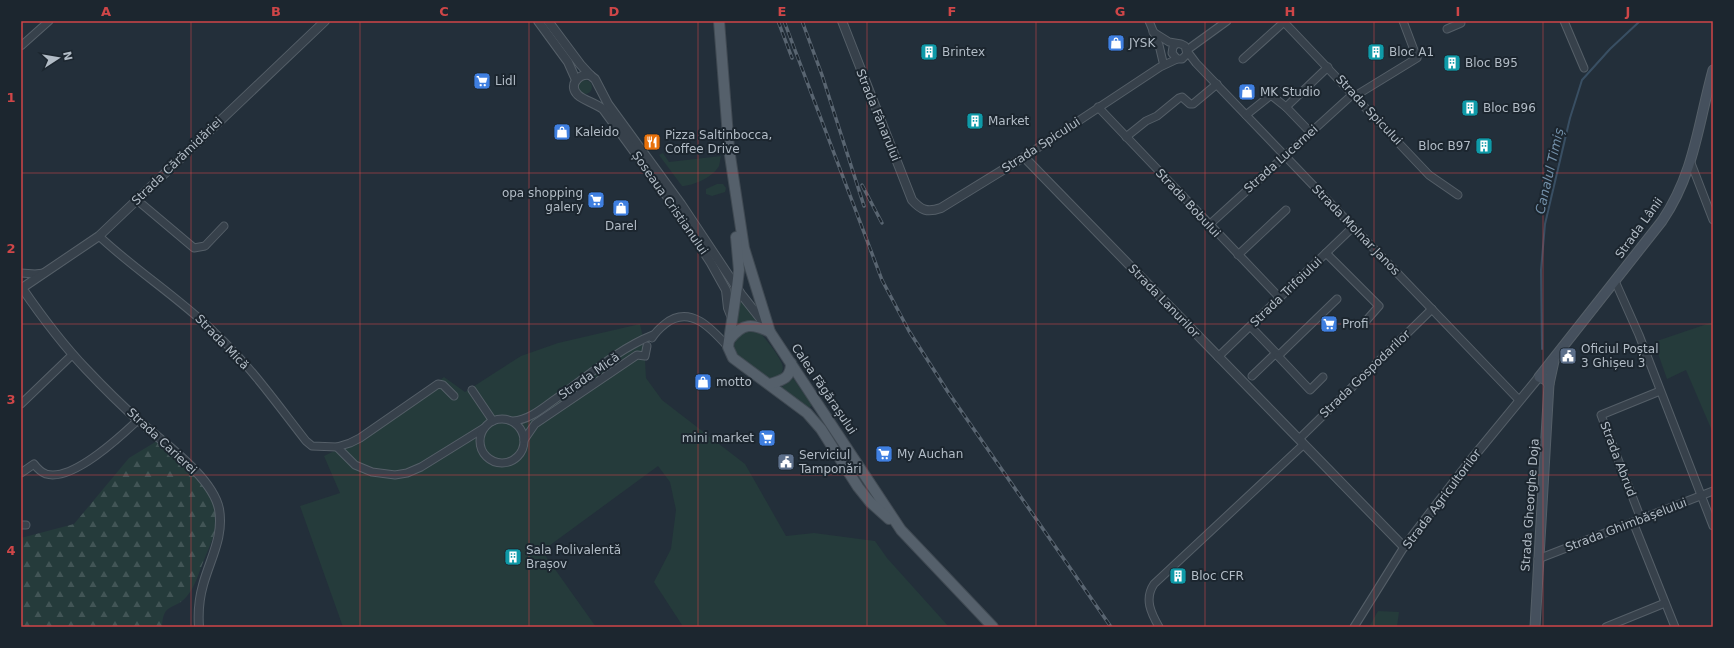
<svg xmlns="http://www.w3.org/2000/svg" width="1734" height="648" viewBox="0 0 1734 648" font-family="'DejaVu Sans',sans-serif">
	<defs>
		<pattern id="forest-firs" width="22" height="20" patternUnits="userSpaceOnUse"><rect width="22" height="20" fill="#253b3b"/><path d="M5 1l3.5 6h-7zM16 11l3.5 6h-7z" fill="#425556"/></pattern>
	</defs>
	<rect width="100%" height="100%" fill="#232f3a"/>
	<g fill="#253b3b">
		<circle cx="585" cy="87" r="7"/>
		<path d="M663,153L669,162L721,156C720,159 720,163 719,166C713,177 693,186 682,186L659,155Z"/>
		<path d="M717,184H723L726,188L725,192L712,196L706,194V189Z"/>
		<path d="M740,299L757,322L736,329Z"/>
		<path d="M1713,322V433L1686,370L1667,379L1654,342Z"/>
		<path d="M640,324L644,342L646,378L662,400L745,464L786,536L814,533L875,541L887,558L949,627H681L682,625L654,582L671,549L676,510L670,482L658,466L542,551L596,627H343L300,506L340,493L324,456L356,440L444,377L465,392L521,356L558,343Z"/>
		<path d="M757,330C765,337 778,354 782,364C784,368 782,373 780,376L770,379L737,356L734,347L736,338L741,332Z"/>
		<path d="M793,378L812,405L809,408L780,388L789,382Z"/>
		<path d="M1378,611L1399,612L1397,627H1369Z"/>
	</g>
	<path fill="url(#forest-firs)" d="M157,441C180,460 221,492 216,526C214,537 208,550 204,560C199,572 195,587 187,596C175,611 163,601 162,627H21V538L74,524L129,458Z"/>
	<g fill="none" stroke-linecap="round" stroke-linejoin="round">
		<path stroke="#394f63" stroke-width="2" d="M1542,349L1541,270L1545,224L1570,118L1582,80L1610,49L1640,21"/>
		<g stroke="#555f68" stroke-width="9">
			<g id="minor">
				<path d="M1149,21L1159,45L1163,62"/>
				<path d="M1283,21L1429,175L1458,195"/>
				<path d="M1564,21L1584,68"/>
				<path d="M1447,29L1461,23L1460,21"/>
				<path d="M1153,32L1169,42L1181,44L1185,46L1187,54L1182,59H1177L1172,53L1173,47L1176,44"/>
				<path d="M21,46L49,21"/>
				<path d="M1187,50L1227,21"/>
				<path d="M1187,51L1196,63L1519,400"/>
				<path d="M1243,59L1284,22"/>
				<path d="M1355,96L1417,58L1403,21"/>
				<path d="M1098,107L1279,297"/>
				<path d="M1286,107L1310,132"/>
				<path d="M1246,115L1271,95L1286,107L1328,67"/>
				<path d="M1126,137L1146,121L1157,116L1179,98L1182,97L1190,104H1193L1217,84"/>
				<path d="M1024,157L1160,67L1177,59"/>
				<path d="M1691,163L1713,220"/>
				<path d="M137,200L194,248L205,246L224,226"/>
				<path d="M1209,225L1353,94"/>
				<path d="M99,236C135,270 178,297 214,332C249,364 277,404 306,441L312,446L337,447L355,465L372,472L395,475L407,473L421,467L484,428"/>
				<path d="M1326,253L1379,306L1365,322"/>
				<path d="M1238,255L1286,210"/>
				<path d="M21,273L35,274L44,273"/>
				<path d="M1615,281L1639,335L1713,526"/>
				<path d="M1251,327L1276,353L1252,376"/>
				<path d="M652,338C655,333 660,328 665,324C690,304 712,329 728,347"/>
				<path d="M1276,353L1278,356L1337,299"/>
				<path d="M1278,356L1310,390L1323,377"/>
				<path d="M1218,357L1353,227"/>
				<path d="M472,390L493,421"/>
				<path d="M21,404L72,355"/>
				<circle cx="502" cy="441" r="22"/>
				<path d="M513,421C531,420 546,405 561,395C590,374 620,348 653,335"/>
				<path d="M1299,439L1432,309"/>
				<path d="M524,440L535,424L637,355L645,356L647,346"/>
				<path d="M337,447L350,443L360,438L438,384L443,385L454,396"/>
				<path d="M21,473L34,464C37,468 41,472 46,474C72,482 120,437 138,420"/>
				<path d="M1641,519L1601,415L1660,391"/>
				<path d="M1633,522L1675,627"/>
				<path d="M21,525H26"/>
				<path d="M1538,559L1713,491"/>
				<path d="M1159,627C1151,613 1144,599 1154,584L1303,445"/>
				<path d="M1354,627L1404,547"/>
				<path d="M1606,627L1665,603"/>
			</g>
		</g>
		<g stroke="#555f68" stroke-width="10">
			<g id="tertiary">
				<path d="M538,21L568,62L576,80"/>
				<path d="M548,21L580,64L590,75L595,79L608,104L681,204L741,294L767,327"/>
				<path d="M842,21L912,200C921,210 927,213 941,208L1024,157L1404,547L1470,461L1539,377"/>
				<path d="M590,75C578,73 568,86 578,95C583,100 595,103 603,109L674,206L711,263L726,290L728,308L732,318"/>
				<path d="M199,627C198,613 199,599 203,585C210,559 224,537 219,509C212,476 162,442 138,420C120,404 103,387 86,369C62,344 42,317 22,288L99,236L325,21"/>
			</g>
		</g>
		<g stroke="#555f68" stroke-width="11">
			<g id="secondary">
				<path d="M1549,384L1546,380L1539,377L1662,221C1695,172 1698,124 1713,70"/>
				<path d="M1535,627L1549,384L1554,361"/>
			</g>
		</g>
		<g stroke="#404a53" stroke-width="12">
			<g id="primary">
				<path d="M719,21L729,149L744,248L770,332L901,530L993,627"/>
				<path d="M736,237L739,270L737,287L728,347L733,358L807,413L821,429L858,487L870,502L889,519"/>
				<path d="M730,339C743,323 752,323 770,332"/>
				<path d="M770,384C783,380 791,378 791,363"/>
			</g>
		</g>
		<use href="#minor" stroke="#37414b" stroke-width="7"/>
		<use href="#tertiary" stroke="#37414b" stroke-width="8"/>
		<use href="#secondary" stroke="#45505d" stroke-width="9"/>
		<use href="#primary" stroke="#55606b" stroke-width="10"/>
		<g stroke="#596571" stroke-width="3.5">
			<g id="rail">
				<path d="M778,21L792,58"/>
				<path d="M784,21L882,280L909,331L948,392L1111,627"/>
				<path d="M802,21L822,75L864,206"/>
				<path d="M862,185L882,223"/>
			</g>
		</g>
		<use href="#rail" stroke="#1c262f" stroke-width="2" stroke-dasharray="6" stroke-linecap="butt"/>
	</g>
	<path fill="none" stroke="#cf4648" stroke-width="1" stroke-opacity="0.55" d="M191,21V627M360,21V627M529,21V627M698,21V627M867,21V627M1036,21V627M1205,21V627M1374,21V627M1543,21V627M21,173H1713M21,324H1713M21,475H1713"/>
	<defs>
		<g id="shop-square" transform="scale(0.9)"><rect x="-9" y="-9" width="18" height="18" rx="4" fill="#3f7fe0" stroke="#1c262f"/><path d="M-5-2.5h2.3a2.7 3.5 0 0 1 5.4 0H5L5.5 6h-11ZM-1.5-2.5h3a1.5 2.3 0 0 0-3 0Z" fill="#fff"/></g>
		<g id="building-square" transform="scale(0.9)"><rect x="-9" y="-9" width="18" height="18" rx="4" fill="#0f9aa8" stroke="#1c262f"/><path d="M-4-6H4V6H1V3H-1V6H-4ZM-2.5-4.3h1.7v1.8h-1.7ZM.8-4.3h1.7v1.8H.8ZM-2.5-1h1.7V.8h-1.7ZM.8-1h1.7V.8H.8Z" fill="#fff"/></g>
		<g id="supermarket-square" transform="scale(0.9)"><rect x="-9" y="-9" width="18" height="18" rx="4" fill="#3f7fe0" stroke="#1c262f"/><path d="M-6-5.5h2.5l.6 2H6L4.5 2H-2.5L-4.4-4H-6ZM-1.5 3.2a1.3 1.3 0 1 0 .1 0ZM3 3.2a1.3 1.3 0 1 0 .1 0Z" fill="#fff"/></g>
		<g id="restaurant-square" transform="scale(0.9)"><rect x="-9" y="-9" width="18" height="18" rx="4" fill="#e8710a" stroke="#1c262f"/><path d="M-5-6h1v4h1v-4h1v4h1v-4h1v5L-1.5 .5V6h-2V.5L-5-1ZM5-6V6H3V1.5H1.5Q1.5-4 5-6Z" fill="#fff"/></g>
		<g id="civic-square" transform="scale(0.9)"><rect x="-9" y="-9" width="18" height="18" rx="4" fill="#5c6f8a" stroke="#1c262f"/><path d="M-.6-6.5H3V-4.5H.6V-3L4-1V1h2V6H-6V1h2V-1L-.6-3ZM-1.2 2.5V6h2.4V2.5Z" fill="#fff"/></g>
	</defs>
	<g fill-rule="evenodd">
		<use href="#shop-square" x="1116" y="43"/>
		<use href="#building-square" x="929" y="52"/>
		<use href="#building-square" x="1376" y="52"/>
		<use href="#building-square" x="1452" y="63"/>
		<use href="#supermarket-square" x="482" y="81"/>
		<use href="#shop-square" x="1247" y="92"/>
		<use href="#building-square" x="1470" y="108"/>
		<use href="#building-square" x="975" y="121"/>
		<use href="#shop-square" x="562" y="132"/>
		<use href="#restaurant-square" x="652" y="142"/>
		<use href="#building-square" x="1484" y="146"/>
		<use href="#supermarket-square" x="596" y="200"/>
		<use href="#shop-square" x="621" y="208"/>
		<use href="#supermarket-square" x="1329" y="324"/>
		<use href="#civic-square" x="1568" y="356"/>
		<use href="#shop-square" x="703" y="382"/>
		<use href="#supermarket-square" x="767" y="438"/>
		<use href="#supermarket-square" x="884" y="454"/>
		<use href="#civic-square" x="786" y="462"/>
		<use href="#building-square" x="513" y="557"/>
		<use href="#building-square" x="1178" y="576"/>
	</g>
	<g text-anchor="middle" stroke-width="4" stroke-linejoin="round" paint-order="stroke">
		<g font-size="12" fill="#b2bcc6" stroke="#1c262f" text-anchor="start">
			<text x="1129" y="47">JYSK</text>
			<text x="942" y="56">Brintex</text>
			<text x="1389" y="56">Bloc A1</text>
			<text x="1465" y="67">Bloc B95</text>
			<text x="495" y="85">Lidl</text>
			<text x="1260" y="96">MK Studio</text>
			<text x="1483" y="112">Bloc B96</text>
			<text x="988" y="125">Market</text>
			<text x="575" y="136">Kaleido</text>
			<text x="665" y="139">Pizza Saltinbocca,<tspan x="665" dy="14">Coffee Drive</tspan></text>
			<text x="1471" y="150" text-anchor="end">Bloc B97</text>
			<text x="583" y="197" text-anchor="end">opa shopping<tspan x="583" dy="14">galery</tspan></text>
			<text x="621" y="230" text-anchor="middle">Darel</text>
			<text x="1342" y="328">Profi</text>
			<text x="1581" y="353">Oficiul Poștal<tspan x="1581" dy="14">3 Ghișeu 3</tspan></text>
			<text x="716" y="386">motto</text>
			<text x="754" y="442" text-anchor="end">mini market</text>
			<text x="897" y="458">My Auchan</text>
			<text x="799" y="459">Serviciul<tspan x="799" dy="14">Tamponări</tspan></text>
			<text x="526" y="554">Sala Polivalentă<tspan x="526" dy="14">Brașov</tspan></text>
			<text x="1191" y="580">Bloc CFR</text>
		</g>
		<g font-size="12" fill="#b2bcc6" stroke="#1c262f">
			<text transform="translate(1369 110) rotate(47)" y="4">Strada Spicului</text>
			<text transform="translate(878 115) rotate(68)" y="4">Strada Fânarului</text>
			<text transform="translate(1041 145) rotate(-33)" y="4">Strada Spicului</text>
			<text transform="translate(1281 159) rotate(-42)" y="4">Strada Lucernei</text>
			<text transform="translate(177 161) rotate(-44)" y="4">Strada Cărămidăriei</text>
			<text transform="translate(670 203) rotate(55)" y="4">Șoseaua Cristianului</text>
			<text transform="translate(1188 203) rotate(47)" y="4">Strada Bobului</text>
			<text transform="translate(1639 228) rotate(-54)" y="4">Strada Lânii</text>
			<text transform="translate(1356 230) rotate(46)" y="4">Strada Molnar Janos</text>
			<text transform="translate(1286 292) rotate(-44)" y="4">Strada Trifoiului</text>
			<text transform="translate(1164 301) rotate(46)" y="4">Strada Lanurilor</text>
			<text transform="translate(222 342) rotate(46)" y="4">Strada Mică</text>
			<text transform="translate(1365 374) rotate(-44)" y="4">Strada Gospodarilor</text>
			<text transform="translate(589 376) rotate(-35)" y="4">Strada Mică</text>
			<text transform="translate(824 389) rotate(56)" y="4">Calea Făgărașului</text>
			<text transform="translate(162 441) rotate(43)" y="4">Strada Carierei</text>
			<text transform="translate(1618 459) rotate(69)" y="4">Strada Abrud</text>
			<text transform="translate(1442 499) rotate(-53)" y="4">Strada Agricultorilor</text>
			<text transform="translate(1530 505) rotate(-86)" y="4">Strada Gheorghe Doja</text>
			<text transform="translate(1626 525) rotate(-21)" y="4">Strada Ghimbășelului</text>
		</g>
		<g font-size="13" font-style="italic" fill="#7390a9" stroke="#1c262f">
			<text transform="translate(1549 171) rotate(-77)" y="5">Canalul Timiș</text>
		</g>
	</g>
	<rect width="1734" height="648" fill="none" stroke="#1c262f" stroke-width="44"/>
	<g transform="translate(58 58) rotate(78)" stroke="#1c262f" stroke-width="3" paint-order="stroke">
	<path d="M0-3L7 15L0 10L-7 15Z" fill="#b2bcc6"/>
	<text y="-6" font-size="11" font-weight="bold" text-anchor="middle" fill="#b2bcc6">N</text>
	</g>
	<rect x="22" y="22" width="1690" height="604" fill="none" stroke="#cf4648" stroke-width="1.5"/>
	<g font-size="13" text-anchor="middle" font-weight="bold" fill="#cf4648">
		<text x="106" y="16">A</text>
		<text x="276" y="16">B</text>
		<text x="444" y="16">C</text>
		<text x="614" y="16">D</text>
		<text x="782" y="16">E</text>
		<text x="952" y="16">F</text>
		<text x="1120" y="16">G</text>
		<text x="1290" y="16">H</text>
		<text x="1458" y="16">I</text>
		<text x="1628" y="16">J</text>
		<text x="11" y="102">1</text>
		<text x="11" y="253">2</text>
		<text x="11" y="404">3</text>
		<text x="11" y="555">4</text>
	</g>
</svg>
